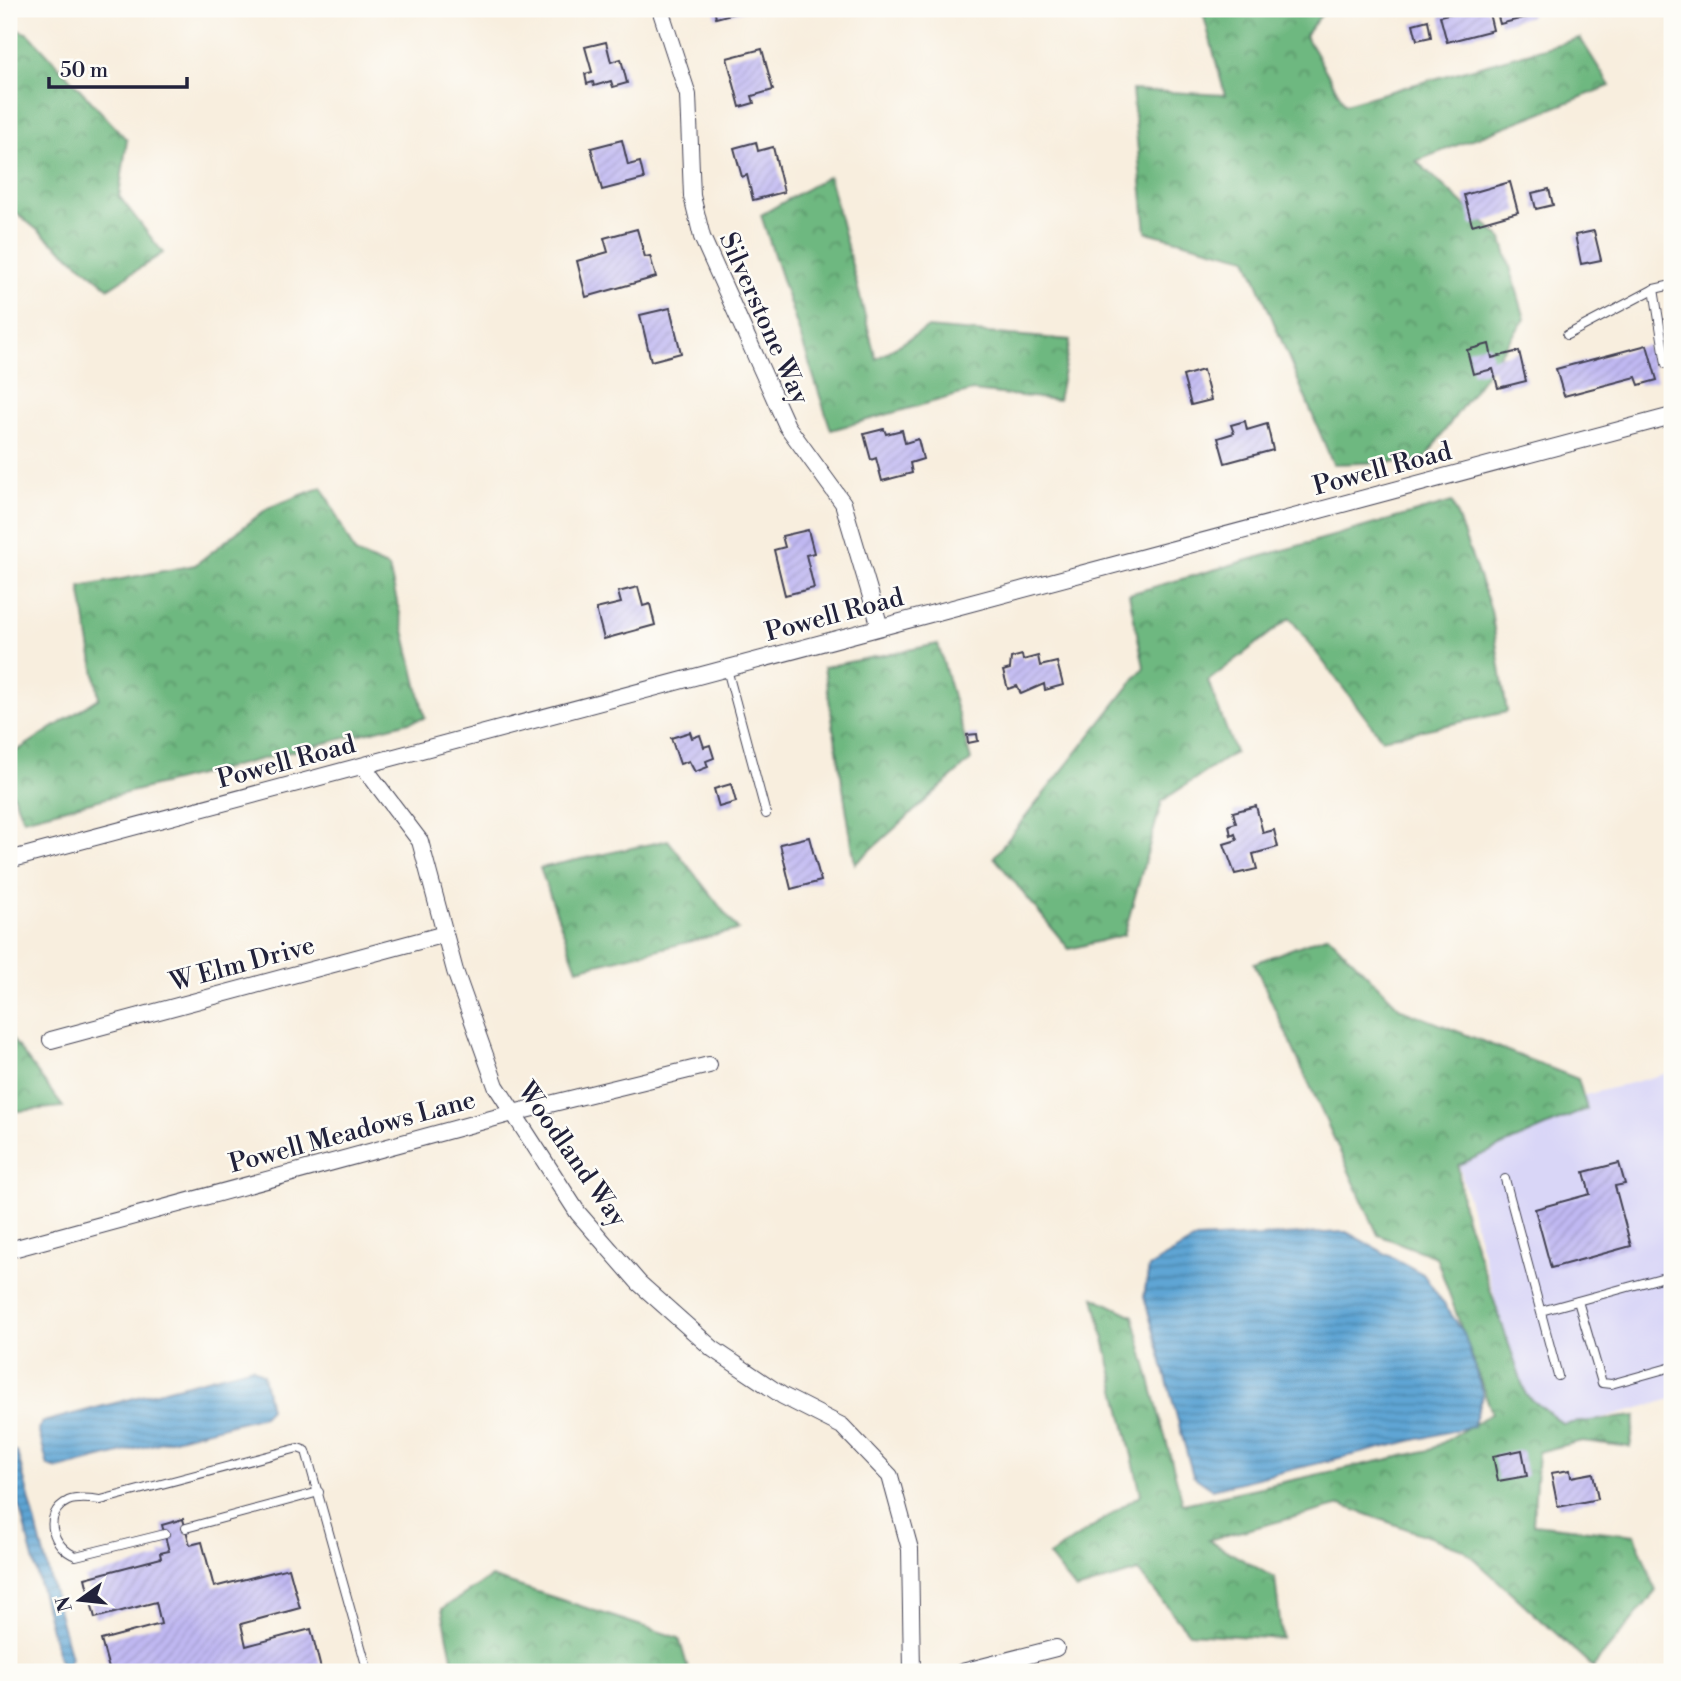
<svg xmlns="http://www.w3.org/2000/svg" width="1681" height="1681" viewBox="0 0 1681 1681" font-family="'Libre Bodoni',serif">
	<defs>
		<pattern id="forest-crowns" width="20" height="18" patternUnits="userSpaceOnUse" patternTransform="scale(1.75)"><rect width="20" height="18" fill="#6eb880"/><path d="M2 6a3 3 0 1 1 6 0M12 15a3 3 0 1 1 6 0" fill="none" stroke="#5a956a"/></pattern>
		<pattern id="water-rules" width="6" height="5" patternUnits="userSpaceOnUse" patternTransform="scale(1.75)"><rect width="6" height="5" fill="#5ea5d4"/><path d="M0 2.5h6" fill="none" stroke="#4d86ad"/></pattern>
		<pattern id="building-hatch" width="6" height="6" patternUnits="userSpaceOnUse" patternTransform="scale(1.75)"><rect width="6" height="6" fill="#c0b8f2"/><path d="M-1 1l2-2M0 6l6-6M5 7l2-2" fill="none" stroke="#a59ed0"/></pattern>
	</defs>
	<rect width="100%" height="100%" fill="#fdfcf7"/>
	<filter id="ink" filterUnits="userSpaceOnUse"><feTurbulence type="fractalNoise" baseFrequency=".0143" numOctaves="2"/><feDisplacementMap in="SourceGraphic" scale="14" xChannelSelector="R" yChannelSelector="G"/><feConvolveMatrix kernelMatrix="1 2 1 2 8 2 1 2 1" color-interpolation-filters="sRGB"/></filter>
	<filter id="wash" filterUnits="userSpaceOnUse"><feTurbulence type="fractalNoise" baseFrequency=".00686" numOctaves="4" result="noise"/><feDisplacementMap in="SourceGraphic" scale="28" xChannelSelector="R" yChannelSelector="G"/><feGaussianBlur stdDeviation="1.57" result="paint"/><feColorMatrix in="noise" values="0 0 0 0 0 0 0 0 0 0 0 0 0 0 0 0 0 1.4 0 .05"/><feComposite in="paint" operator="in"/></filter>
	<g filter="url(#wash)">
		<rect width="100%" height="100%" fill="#f8eede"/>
		<path fill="#d9d6f7" d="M1672,1072V1399L1532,1437L1450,1131Z"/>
		<g fill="url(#forest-crowns)" stroke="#486d5e" stroke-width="2">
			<path d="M1202,9H1326L1305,35L1345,104L1580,38L1610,86L1416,161L1502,239L1525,319L1423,461L1333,464L1247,258L1146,232L1132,90L1225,95Z"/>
			<path d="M9,27L29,34L127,140L119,196L163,253L109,288L9,207Z"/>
			<path d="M829,176L876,359L927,328L1070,340L1058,400L972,391L831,430L761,215Z"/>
			<path d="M322,487L355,553L389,568L425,718L23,819L9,785V756L99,698L80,587L195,565L268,508Z"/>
			<path d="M1452,502L1491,610L1507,712L1382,739L1290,618L1208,681L1235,752L1162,801L1124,935L1069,949L994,857L1144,667L1129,594Z"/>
			<path d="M938,644L971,760L855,864L824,667Z"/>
			<path d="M668,840L738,930L577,969L540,868Z"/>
			<path d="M1328,935L1401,1009L1578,1079L1587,1109L1458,1165L1463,1209L1526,1395L1563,1424L1636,1416L1630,1447L1582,1441L1538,1452L1533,1524L1635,1535L1656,1591L1593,1667L1463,1549L1341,1505L1208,1540L1275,1578L1282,1639L1189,1633L1138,1571L1076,1590L1049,1556L1141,1494L1094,1297L1133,1316L1183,1504L1430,1450L1492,1413L1436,1257L1378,1235L1254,963Z"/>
			<path d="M9,1035L63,1107L9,1112Z"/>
			<path d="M491,1577L679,1638L689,1672H455L442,1609Z"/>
		</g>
		<g fill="url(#water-rules)" stroke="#406488" stroke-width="2">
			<path d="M1346,1232L1423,1274L1464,1333L1483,1395L1473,1426L1212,1489L1193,1476L1144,1296L1149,1267L1196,1239Z"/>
			<path d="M252,1367L263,1375L270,1409L263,1416L58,1469L48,1466L38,1429L43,1422Z"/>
			<path d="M10,1449L17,1452L71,1658L66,1666L59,1660L9,1466Z"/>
		</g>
		<g id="blocks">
			<g fill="url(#building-hatch)">
				<path d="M714,9H746V10L716,18Z"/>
				<path d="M1468,9H1488L1493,30L1447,42L1440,16Z"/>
				<path d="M1496,9H1529L1531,16L1500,24Z"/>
				<path d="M1428,20L1431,37L1417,40L1413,24Z"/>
				<path d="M606,42L611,62L621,59L627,83L613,87L611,81L594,86L593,82L587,84L585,74L592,72L585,47Z"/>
				<path d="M762,49L773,90L752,96L754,103L740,107L727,58Z"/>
				<path d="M622,140L628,165L640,162L644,179L602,190L591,148Z"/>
				<path d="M756,142L758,151L773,147L784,192L753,200L747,175L742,177L734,148Z"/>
				<path d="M1510,182L1518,212L1472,225L1464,195Z"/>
				<path d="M1549,189L1553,205L1536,209L1532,193Z"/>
				<path d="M637,229L645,257L650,256L656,277L586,297L577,261L608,252L604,238Z"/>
				<path d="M1594,231L1601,260L1581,264L1575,235Z"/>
				<path d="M670,308L681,353L651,361L640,315Z"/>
				<path d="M1489,344L1492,358L1519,351L1526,381L1498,388L1493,369L1473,374L1467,350Z"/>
				<path d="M1647,345L1657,380L1639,385L1636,377L1564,396L1556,369Z"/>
				<path d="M1203,370L1211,400L1191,405L1183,376Z"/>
				<path d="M1245,421L1247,430L1267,424L1273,450L1225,463L1218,438L1234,433L1231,425Z"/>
				<path d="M884,429L886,434L902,430L905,443L918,439L923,459L910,463L912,473L882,481L876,458L871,460L864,434Z"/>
				<path d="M808,530L814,553L806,555L814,588L785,595L774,550L785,547L782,536Z"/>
				<path d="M638,587L643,606L650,604L655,625L604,639L596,609L621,603L618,592Z"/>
				<path d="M1022,655L1023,660L1038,656L1040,666L1057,662L1063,685L1045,690L1044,684L1021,694L1017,686L1008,689L1003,671L1010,669L1011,658Z"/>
				<path d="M690,732L692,738L700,735L704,747L710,745L714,758L706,761L708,767L695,772L689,761L680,764L671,738Z"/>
				<path d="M977,734L978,741L968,743L967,735Z"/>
				<path d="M731,784L736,802L719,807L714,789Z"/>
				<path d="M1256,806L1263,833L1274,830L1278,847L1253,854L1257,869L1235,874L1224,844L1237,840L1235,834L1231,836L1229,825L1236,823L1233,812Z"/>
				<path d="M809,837L821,881L791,889L780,844Z"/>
				<path d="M1619,1163L1625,1184L1615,1186L1631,1246L1551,1268L1535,1209L1590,1194L1584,1172Z"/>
				<path d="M1522,1450L1527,1476L1498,1481L1493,1456Z"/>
				<path d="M1570,1470L1571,1477L1593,1473L1598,1499L1558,1507L1551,1473Z"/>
				<path d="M183,1519L190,1545L202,1542L214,1587L289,1568L300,1608L241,1624L246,1646L311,1629L321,1669L309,1672H174L173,1667L154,1672H110L101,1640L161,1624L156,1602L95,1618L85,1578L161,1558L160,1553L169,1551L162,1525Z"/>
			</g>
		</g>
	</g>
	<g filter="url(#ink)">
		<use href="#blocks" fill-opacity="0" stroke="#424153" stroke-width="2"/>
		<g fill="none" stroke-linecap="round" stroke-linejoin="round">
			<g stroke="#424153" stroke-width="10">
				<g id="service">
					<path d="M1654,289L1666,364"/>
					<path d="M1567,335L1654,289L1672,285"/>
					<path d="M727,669L766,814"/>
					<path d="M1505,1179L1558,1376"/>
					<path d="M1578,1301L1602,1383L1611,1384L1672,1367"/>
					<path d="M1541,1311L1672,1275"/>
					<path d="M186,1528L319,1492"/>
					<path d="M165,1534L76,1556C53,1548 41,1514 68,1501C78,1497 91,1499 101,1500L298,1448L306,1451L368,1672"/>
				</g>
			</g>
			<g stroke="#424153" stroke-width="18">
				<g id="minor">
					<path d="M660,9L688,95L692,196L702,237L787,426L843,503L880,627"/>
					<path d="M363,766L420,841L455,971L496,1086L578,1213L639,1283L713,1349L783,1396L842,1426L890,1476L910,1549L912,1672"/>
					<path d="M9,860L1672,416"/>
					<path d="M51,1040L445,934"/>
					<path d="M9,1250L513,1113L709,1065"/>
					<path d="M962,1672L1056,1648"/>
				</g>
			</g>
			<use href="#service" stroke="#fff" stroke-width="8"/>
			<use href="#minor" stroke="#fff" stroke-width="16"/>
		</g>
	</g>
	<g text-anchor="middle" stroke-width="5" stroke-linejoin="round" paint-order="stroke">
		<g font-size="26" fill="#22223b" stroke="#fdfcf7">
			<text transform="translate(765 318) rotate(66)" y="9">Silverstone Way</text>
			<text transform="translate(1382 468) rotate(-15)" y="9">Powell Road</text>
			<text transform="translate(834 614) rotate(-15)" y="9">Powell Road</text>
			<text transform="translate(286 761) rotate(-15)" y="9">Powell Road</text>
			<text transform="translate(242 963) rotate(-15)" y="9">W Elm Drive</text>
			<text transform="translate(352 1131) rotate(-15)" y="9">Powell Meadows Lane</text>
			<text transform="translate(573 1154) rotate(55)" y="9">Woodland Way</text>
		</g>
	</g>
	<rect width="1681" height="1681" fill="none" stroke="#fdfcf7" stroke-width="35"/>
	<g transform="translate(80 1600) rotate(255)" stroke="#fdfcf7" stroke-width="5" paint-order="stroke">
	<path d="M0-5L12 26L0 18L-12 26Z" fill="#22223b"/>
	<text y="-10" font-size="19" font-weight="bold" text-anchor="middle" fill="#22223b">N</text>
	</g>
	<path d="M49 77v10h138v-10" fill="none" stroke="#22223b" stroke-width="3.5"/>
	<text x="60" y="77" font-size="21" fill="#22223b" stroke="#fdfcf7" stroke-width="5" paint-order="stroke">50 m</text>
</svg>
